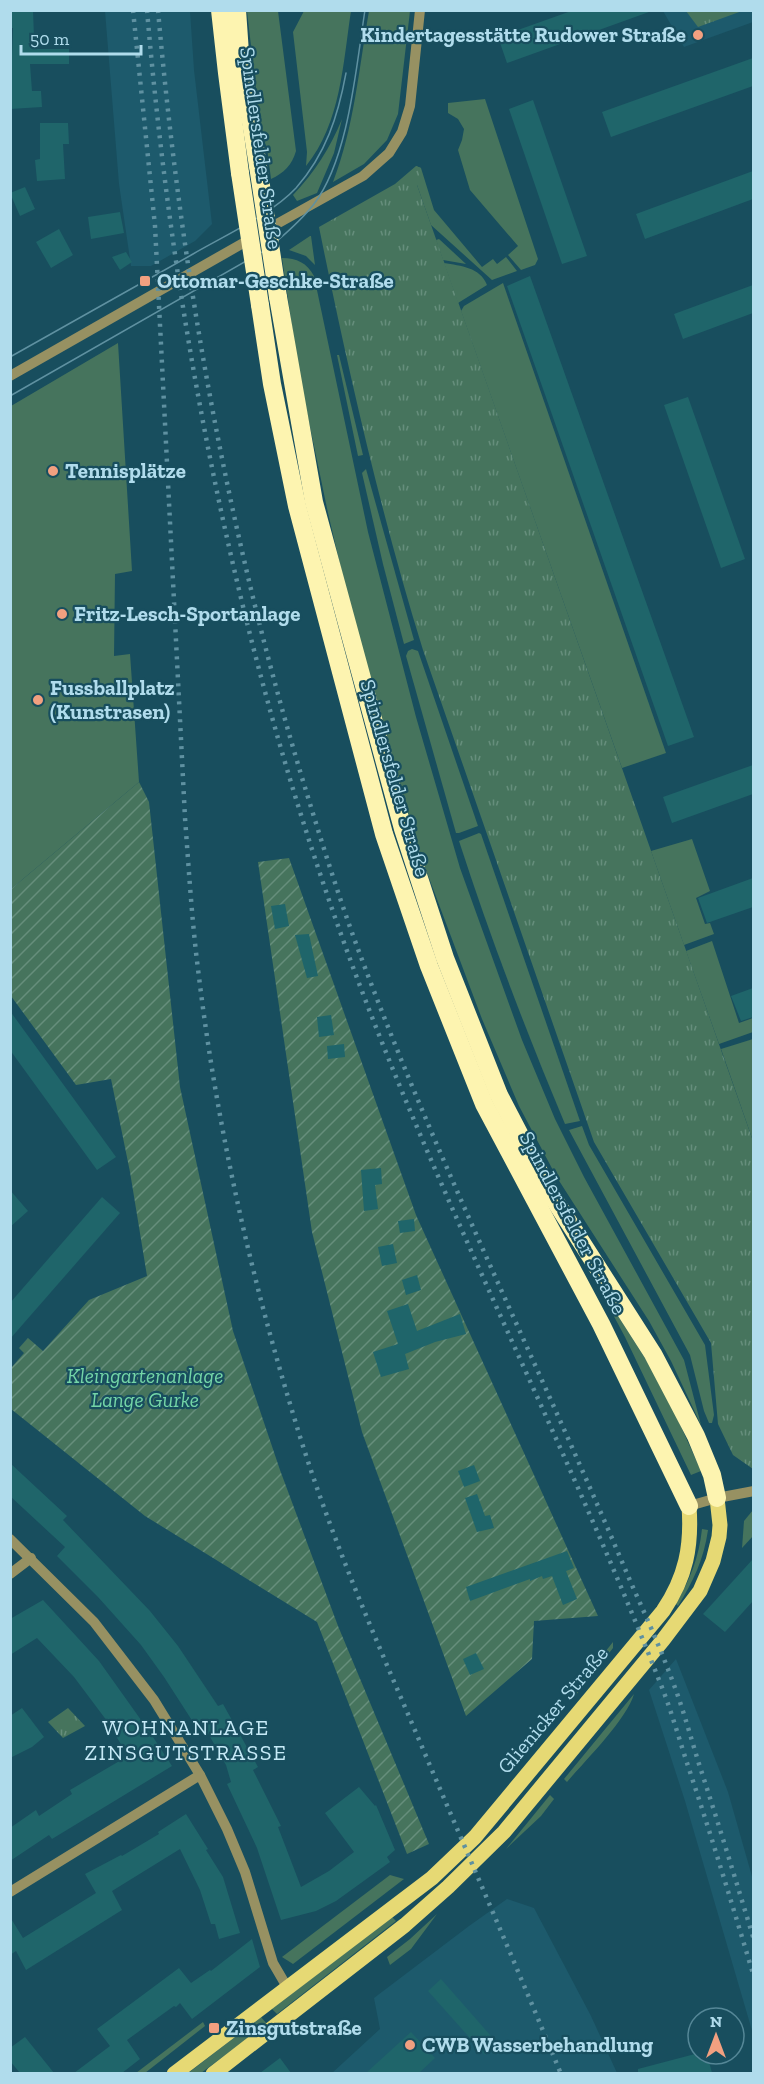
<svg xmlns="http://www.w3.org/2000/svg" width="764" height="2084" viewBox="0 0 764 2084" font-family="'Zilla Slab',serif">
	<defs>
		<pattern id="park-tufts" width="24" height="20" patternUnits="userSpaceOnUse" patternTransform="scale(1.5)"><rect width="24" height="20" fill="#46745d"/><path d="M3 7l-1-3M5 7V3M7 7l1-3M15 17l-1-3M17 17v-4M19 17l1-3" fill="none" stroke="#668e7c"/></pattern>
		<pattern id="garden-furrows" width="10" height="10" patternUnits="userSpaceOnUse" patternTransform="scale(1.5)"><rect width="10" height="10" fill="#46745d"/><path d="M-1 1l2-2M0 10L10 0M9 11l2-2" fill="none" stroke="#668e7c"/></pattern>
	</defs>
	<rect width="100%" height="100%" fill="#184e5e"/>
	<g fill="#1d5a6c">
		<path d="M105,11H190L194,70L212,224L195,241L151,266H131L119,184Z"/>
		<path d="M663,11H753V22L684,47Z"/>
		<path d="M676,1659L728,1792L753,1880V2034L685,1801L649,1690Z"/>
		<path d="M507,1899L534,1908L591,2016L617,2073L331,2074L380,2029L374,1998L469,1926Z"/>
	</g>
	<g fill="#46745d">
		<path d="M247,11H278L296,151C292,165 284,173 271,179L267,148L261,133Z"/>
		<path d="M304,11H351C343,63 341,123 306,166L307,152L293,32Z"/>
		<path d="M369,11H410L398,114L387,140L364,164L333,182C354,128 359,68 369,11Z"/>
		<path d="M485,99L538,259L535,265L521,270L508,255L518,246L470,190L458,150L462,140L464,129L458,119L448,113V103Z"/>
		<path d="M342,119L334,153L317,193L297,201L293,195C315,172 330,148 342,119Z"/>
		<path d="M416,166L421,168L434,210L482,267L493,259L497,264L506,257L517,271L492,280L431,225L417,185Z"/>
		<path d="M310,236H311L315,265L306,256L289,250Z"/>
		<path d="M439,239L466,264L443,260L436,240Z"/>
		<path d="M282,258C297,258 307,263 314,276L368,532L416,717L460,868L522,1040L555,1119L584,1177L684,1360L701,1425L671,1361L649,1321L556,1176L519,1106L482,1019L420,854L352,615L328,513L299,374Z"/>
		<path d="M444,263C461,266 480,267 487,285L458,303Z"/>
		<path d="M503,283L666,753L622,768L461,311L464,306Z"/>
		<path d="M118,343L132,571L115,574L114,656L130,654L139,782L11,889V406Z"/>
		<path d="M337,355H339L363,455L358,456Z"/>
		<path d="M366,469L414,640L404,644L383,564L362,473Z"/>
		<path d="M412,649L418,651L478,826L459,833H456L406,656L408,651Z"/>
		<path d="M479,833L481,834L580,1121L565,1124C526,1031 490,937 459,841Z"/>
		<path d="M692,839L710,891L696,898L705,924L710,923L714,934L684,945L651,851Z"/>
		<path d="M712,941L739,1023L753,1018V1032L719,1044L686,951Z"/>
		<path d="M753,1039V1141L721,1049Z"/>
		<path d="M582,1126L589,1145L705,1345L714,1415L712,1423H709L704,1411L690,1355L569,1130Z"/>
		<path d="M556,1219L650,1366L673,1409L701,1471L691,1475L625,1337L594,1279Z"/>
		<path d="M753,1510V1536L742,1548L744,1521Z"/>
		<path d="M702,1529L708,1530C704,1559 693,1582 678,1606L676,1604C690,1580 699,1557 702,1529Z"/>
		<path d="M613,1642V1648L576,1695L572,1693Z"/>
		<path d="M634,1694C627,1719 585,1761 567,1782L564,1779Z"/>
		<path d="M561,1705L563,1708L513,1771L510,1768Z"/>
		<path d="M550,1795L554,1799L541,1816L506,1849Z"/>
		<path d="M390,1875L404,1879L293,1964L282,1957Z"/>
		<path d="M437,1914L411,1949L390,1965L387,1957L410,1939Z"/>
		<path d="M392,1917L396,1921L277,2014L272,2009Z"/>
		<path d="M261,2017L267,2024L201,2073L187,2074Z"/>
		<path d="M203,2022L205,2026L145,2073H136Z"/>
	</g>
	<g fill="url(#park-tufts)">
		<path d="M686,11H742L698,27Z"/>
		<path d="M416,166L421,168L417,185L753,1141V1469L733,1455L718,1424L711,1343L594,1142L423,650C380,511 348,370 319,227L395,184Z"/>
		<path d="M68,1708L85,1726L63,1738L48,1722Z"/>
	</g>
	<g fill="url(#garden-furrows)">
		<path d="M139,782L149,802L180,1087L233,1331L280,1470L338,1626L429,1844L407,1854L317,1622L145,1516L11,1409V1368L24,1353L19,1348L28,1338L43,1351L89,1300L147,1276L130,1172L111,1079L76,1085L11,996V889Z"/>
		<path d="M289,858L416,1215L598,1616L534,1621L532,1659L466,1716L362,1432L312,1232L258,862Z"/>
	</g>
	<g fill="#1f656a">
		<path d="M10,10H33L34,37H38V49H69V64H30L32,91H41L42,107L10,109L13,28H10Z"/>
		<path d="M574,10H649V12L507,63L498,37Z"/>
		<path d="M753,58V86L611,137L602,112Z"/>
		<path d="M533,100L587,256L562,264L509,109Z"/>
		<path d="M40,123H68L69,144H63L65,179L37,181L35,160L40,159Z"/>
		<path d="M753,171V199L645,239L636,214Z"/>
		<path d="M25,187L35,209L20,216L10,193Z"/>
		<path d="M120,212L124,233L91,239L88,217Z"/>
		<path d="M59,229L73,255L51,268L36,242Z"/>
		<path d="M126,252L132,262L120,270L112,257Z"/>
		<path d="M530,276L694,737L668,746L507,286Z"/>
		<path d="M753,285V313L683,339L674,314Z"/>
		<path d="M688,397L745,559L721,568L664,405Z"/>
		<path d="M753,765V794L672,823L663,797Z"/>
		<path d="M753,878V907L707,923L698,898Z"/>
		<path d="M285,904L289,926L275,929L271,906Z"/>
		<path d="M309,934L318,976L307,978L295,935Z"/>
		<path d="M753,988V1017L741,1021L731,996Z"/>
		<path d="M10,1011L116,1157L97,1170L10,1050Z"/>
		<path d="M331,1015L334,1035L319,1037L317,1017Z"/>
		<path d="M344,1044L345,1057L328,1059L327,1046Z"/>
		<path d="M381,1168L382,1184L375,1185L378,1209L364,1211L361,1170Z"/>
		<path d="M10,1190L28,1211L10,1227Z"/>
		<path d="M102,1197L120,1213L10,1339V1303Z"/>
		<path d="M414,1219L415,1231L400,1233L398,1221Z"/>
		<path d="M393,1244L397,1263L382,1266L378,1247Z"/>
		<path d="M417,1275L421,1290L406,1295L402,1280Z"/>
		<path d="M408,1304L417,1331L460,1314L466,1334L435,1342L405,1354L409,1369L381,1377L373,1352L398,1344L387,1311Z"/>
		<path d="M10,1463L67,1516L63,1520L150,1611L178,1646L218,1706L223,1704L258,1767L253,1770L281,1826L278,1827L301,1887L329,1871L354,1852L325,1813L359,1787L375,1806L376,1805L395,1850L387,1857L390,1862L336,1901L316,1911L281,1920L257,1848L227,1784L231,1782L226,1765L209,1735L196,1720L193,1722L164,1677L141,1645L98,1597L57,1556L65,1547L10,1496Z"/>
		<path d="M474,1465L480,1481L464,1487L458,1471Z"/>
		<path d="M477,1494L485,1516L490,1515L494,1528L477,1532L465,1498Z"/>
		<path d="M567,1551L574,1568L566,1571L577,1599L563,1605L552,1576L543,1579L542,1576L530,1581V1579L470,1601L466,1587Z"/>
		<path d="M753,1559V1601L725,1632L703,1614Z"/>
		<path d="M43,1600L99,1661L151,1734L172,1766L52,1839L49,1835L10,1861V1828L36,1810L39,1816L72,1794L70,1790L128,1756L107,1721L74,1677L37,1638L10,1655V1619Z"/>
		<path d="M476,1653L484,1669L470,1675L463,1659Z"/>
		<path d="M22,1708L44,1737L32,1747L10,1758V1716Z"/>
		<path d="M186,1814L208,1849L206,1850L223,1877L240,1933L219,1939L215,1924H211L200,1890L180,1849L112,1891L122,1910L26,1970L16,1951L10,1955V1917L23,1938L96,1893L85,1874L121,1855L122,1856L159,1834L158,1832Z"/>
		<path d="M252,1939L260,1967L192,2019L180,2003L176,2007L174,2006L127,2040L140,2059L122,2073H74L110,2046L97,2029L179,1968L191,1983L210,1970L211,1971Z"/>
		<path d="M441,1979L498,2044L485,2055L428,1991Z"/>
		<path d="M411,2032L435,2058L419,2073H366Z"/>
		<path d="M25,2037L54,2073H20L10,2061V2048Z"/>
		<path d="M695,2054H707L712,2073H638V2069Z"/>
		<path d="M280,2058L291,2073H260Z"/>
	</g>
	<g fill="none" stroke-linecap="round" stroke-linejoin="round">
		<g stroke="#979162" stroke-width="10">
			<path d="M266,230L363,176L389,153L402,132L410,106L420,10"/>
			<path d="M10,376L252,238"/>
			<path d="M689,1506L717,1498L754,1491"/>
			<path d="M10,1539L94,1622L154,1700L200,1775L227,1829L245,1872L273,1963L287,1987"/>
			<path d="M10,1574L31,1558"/>
			<path d="M10,1892L200,1775"/>
		</g>
		<g stroke="#e6d974" stroke-width="15">
			<path d="M174,2074L432,1878L475,1837L663,1611C686,1577 692,1546 689,1506"/>
			<path d="M213,2074L405,1925L448,1887L504,1832L663,1640L700,1591L713,1561L719,1537L720,1525L717,1498"/>
		</g>
		<g stroke="#fdf4b0" stroke-width="18">
			<path d="M220,10L227,73L240,173"/>
			<path d="M237,10L240,53L258,166"/>
			<path d="M278,297L314,502L403,829L445,958L499,1095L550,1193L653,1354L696,1436L712,1475L717,1498"/>
			<path d="M260,305L272,384L297,506L384,834L429,966L484,1104L601,1324L689,1506"/>
		</g>
		<g stroke="#5f91a1" stroke-width="1.5">
			<path d="M10,357C71,323 132,288 193,254C224,236 272,214 296,188C326,154 338,116 346,73"/>
			<path d="M10,396L269,248C285,234 301,221 314,204C349,158 356,67 365,10"/>
		</g>
		<g stroke="#5f91a1" stroke-width="4.5" stroke-dasharray="3 6" stroke-linecap="butt">
			<path d="M133,10L155,226L185,818C189,871 192,924 199,977C217,1126 250,1273 294,1417C324,1518 366,1617 408,1714C459,1834 511,1953 561,2074"/>
			<path d="M147,10C176,351 246,693 370,1012C458,1238 570,1454 659,1680C671,1709 679,1739 689,1769C712,1838 733,1907 754,1977"/>
			<path d="M158,10C181,272 227,530 303,781C322,843 341,905 364,965C443,1175 544,1376 631,1583C645,1614 659,1645 671,1677C682,1705 690,1735 699,1764C718,1822 736,1881 754,1940"/>
		</g>
		<g stroke="#fdf4b0" stroke-width="18">
			<path d="M258,166L278,297"/>
			<path d="M240,173L260,305"/>
		</g>
	</g>
	<g fill="#f2a080" stroke="#184e5e" stroke-width="2">
		<circle cx="698" cy="35" r="6"/>
		<rect x="139" y="275" width="12" height="12" rx="3"/>
		<circle cx="53" cy="471" r="6"/>
		<circle cx="62" cy="614" r="6"/>
		<circle cx="38" cy="700" r="6"/>
		<rect x="208" y="2022" width="12" height="12" rx="3"/>
		<circle cx="410" cy="2045" r="6"/>
	</g>
	<g text-anchor="middle" stroke-width="4.5" stroke-linejoin="round" paint-order="stroke">
		<g font-size="21" font-weight="bold" fill="#b0dcec" stroke="#184e5e" text-anchor="start">
			<text x="686" y="42" text-anchor="end">Kindertagesstätte Rudower Straße</text>
			<text x="157" y="288">Ottomar-Geschke-Straße</text>
			<text x="65" y="478">Tennisplätze</text>
			<text x="74" y="621">Fritz-Lesch-Sportanlage</text>
			<text x="50" y="695">Fussballplatz<tspan x="50" dy="24">(Kunstrasen)</tspan></text>
			<text x="226" y="2035">Zinsgutstraße</text>
			<text x="422" y="2052">CWB Wasserbehandlung</text>
		</g>
		<g font-size="21" fill="#b0dcec" stroke="#184e5e">
			<text transform="translate(261 148) rotate(82)" y="7">Spindlersfelder Straße</text>
			<text transform="translate(395 778) rotate(74)" y="7">Spindlersfelder Straße</text>
			<text transform="translate(573 1223) rotate(62)" y="7">Spindlersfelder Straße</text>
			<text transform="translate(553 1710) rotate(-50)" y="7">Glienicker Straße</text>
		</g>
		<g font-size="21" font-style="italic" fill="#74d5a7" stroke="#184e5e">
			<text x="145" y="1383">Kleingartenanlage<tspan x="145" dy="24">Lange Gurke</tspan></text>
		</g>
		<g font-size="22" letter-spacing="1.5" fill="#c6eaf7" stroke="#184e5e">
			<text x="186" y="1735">WOHNANLAGE<tspan x="186" dy="25">ZINSGUTSTRASSE</tspan></text>
		</g>
	</g>
	<rect width="764" height="2084" fill="none" stroke="#b0dcec" stroke-width="24"/>
	<g transform="translate(716 2036)"><circle r="28" fill="#184e5e" stroke="#558797" stroke-width="1.5"/>
	<path d="M0-4.5L10 22L0 15L-10 22Z" fill="#f2a080"/>
	<text y="-9" font-size="16" font-weight="bold" text-anchor="middle" fill="#b0dcec">N</text>
	</g>
	<path d="M21 45v9h120v-9" fill="none" stroke="#b0dcec" stroke-width="3"/>
	<text x="30" y="45" font-size="18" fill="#b0dcec" stroke="#184e5e" stroke-width="4.5" paint-order="stroke">50 m</text>
</svg>
